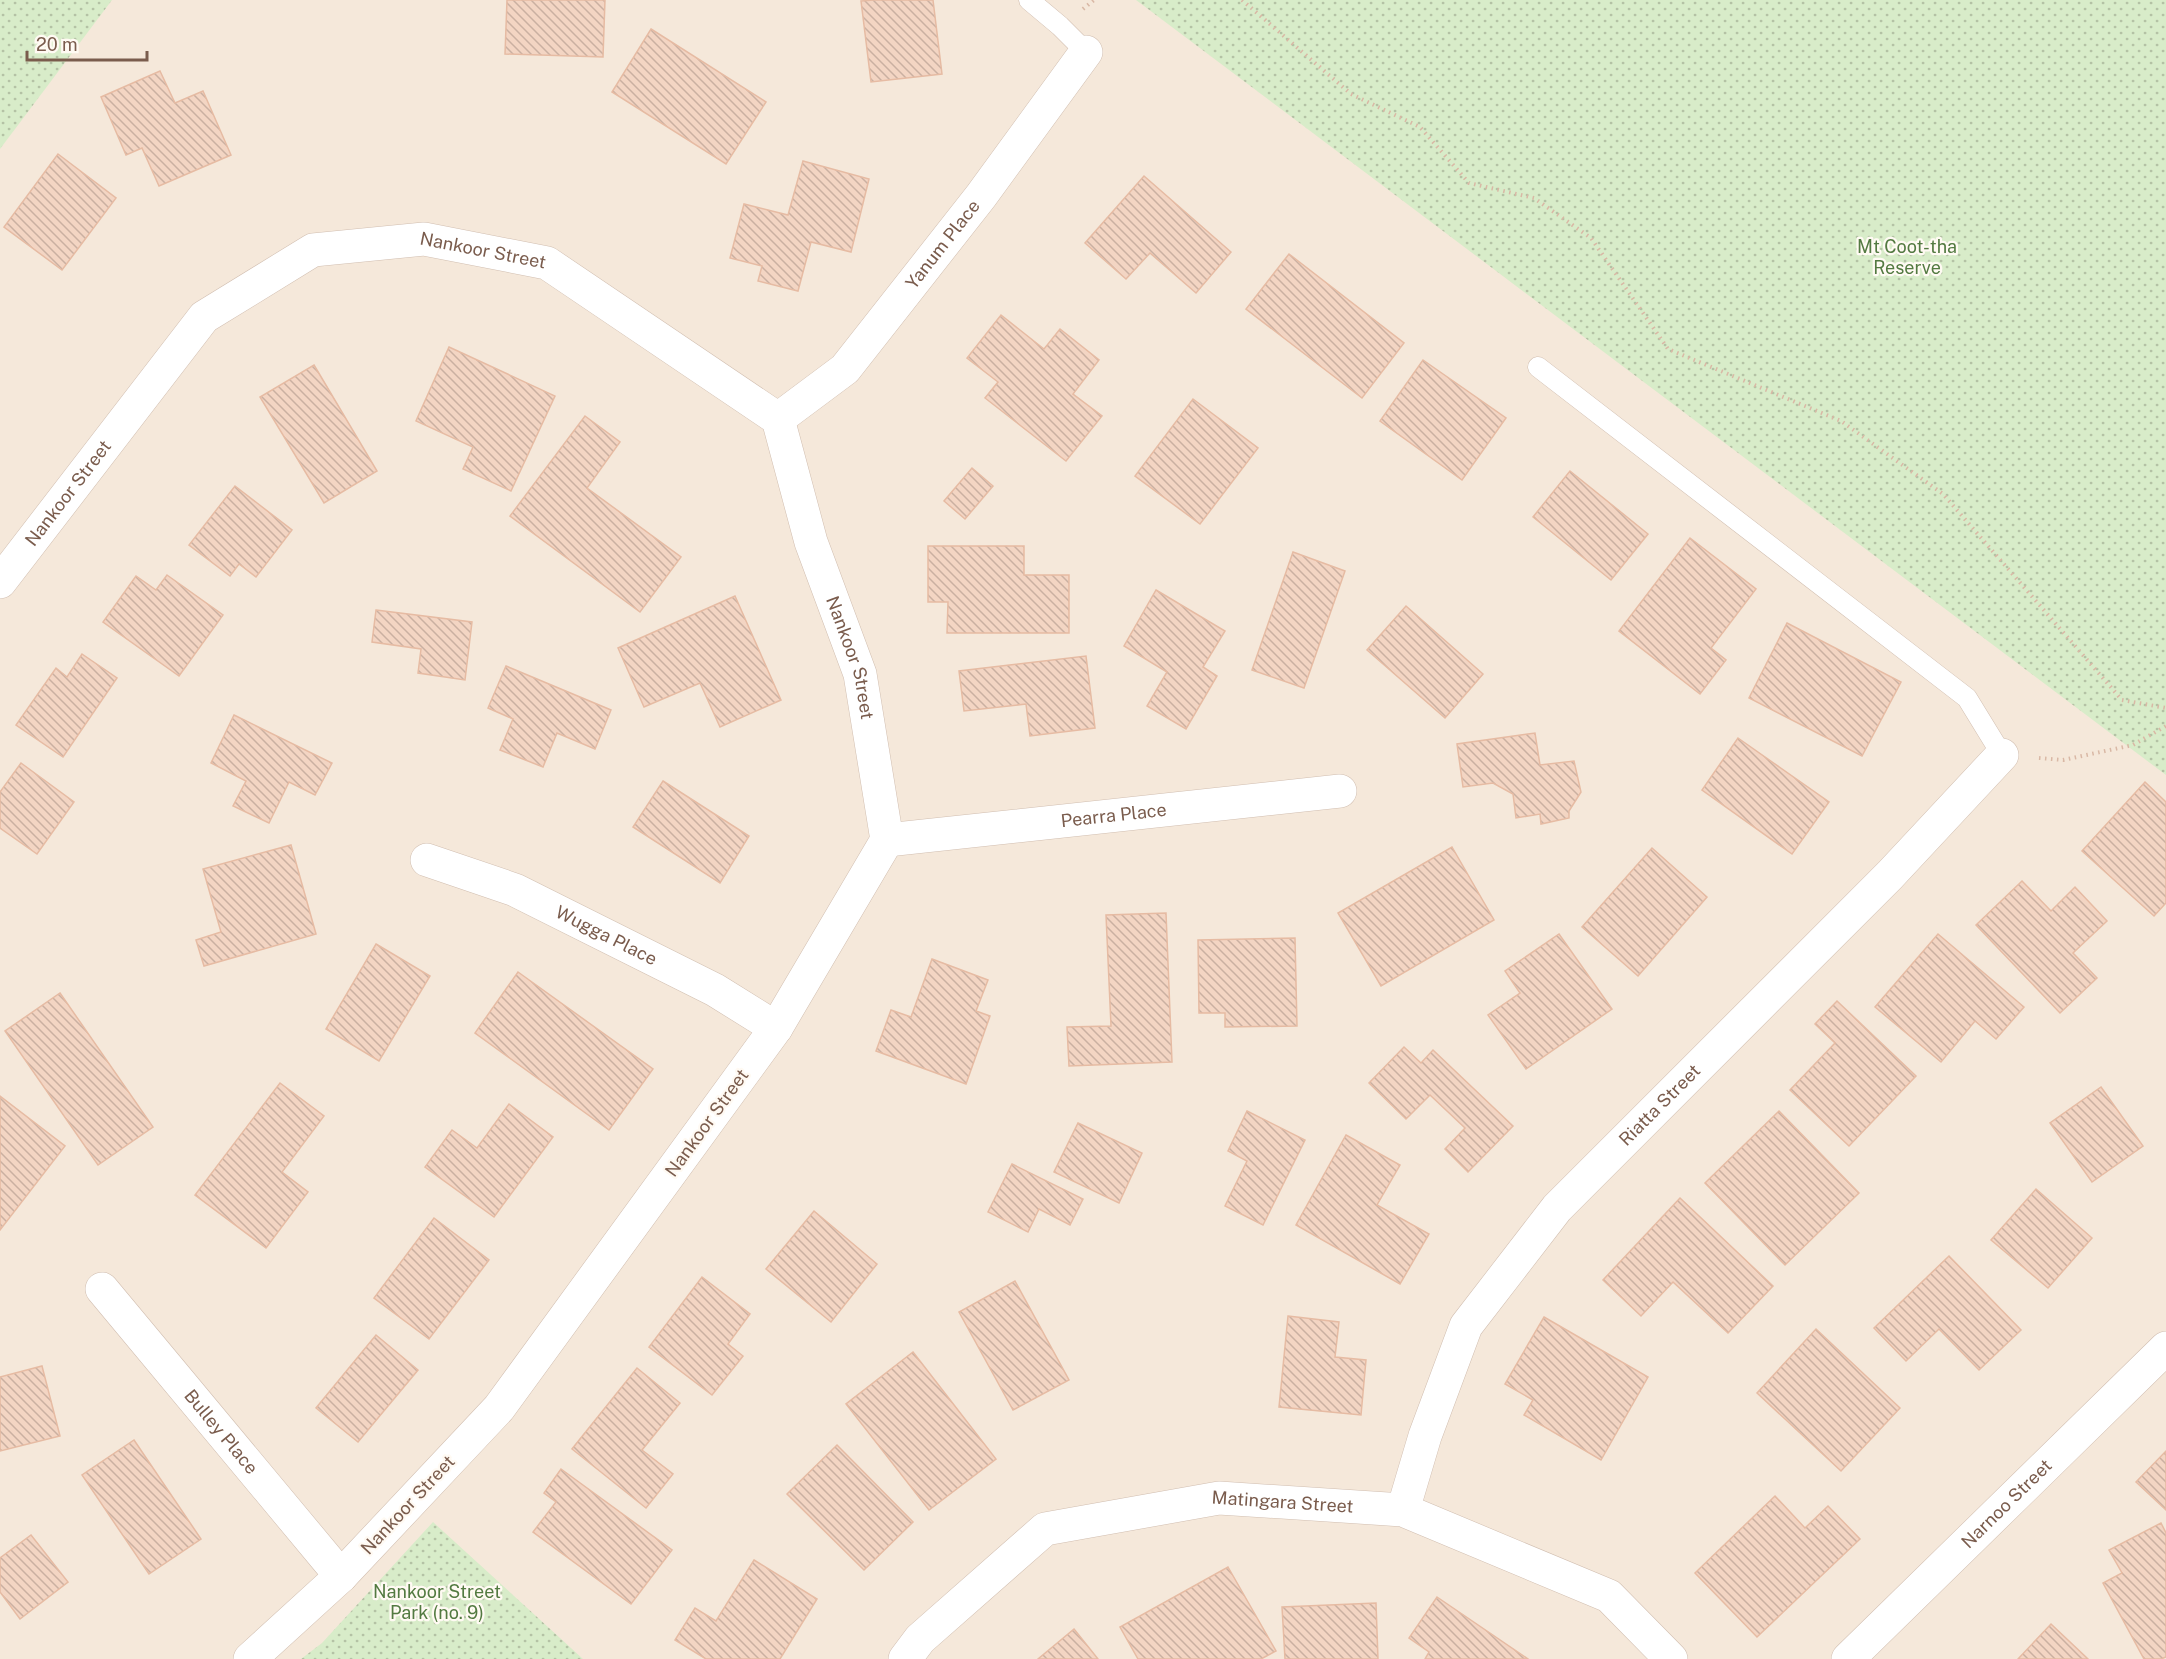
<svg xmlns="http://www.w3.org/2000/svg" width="2166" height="1659" viewBox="0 0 2166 1659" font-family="'Public Sans',sans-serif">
	<defs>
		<pattern id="park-dots" width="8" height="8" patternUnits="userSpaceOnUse" patternTransform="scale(1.5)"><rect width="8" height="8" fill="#d8ecc9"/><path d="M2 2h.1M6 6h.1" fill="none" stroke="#b4c2a5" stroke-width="1.8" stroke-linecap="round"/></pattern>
		<pattern id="building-back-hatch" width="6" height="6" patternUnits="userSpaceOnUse" patternTransform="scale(1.5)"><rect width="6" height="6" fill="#f3d5c3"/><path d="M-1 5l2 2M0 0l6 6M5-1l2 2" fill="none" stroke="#cab0a1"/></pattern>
	</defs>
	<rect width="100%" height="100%" fill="#fdf6ec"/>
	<path fill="#f5e8da" d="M87,0H1151L2166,749V1659H0V117Z"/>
	<g fill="url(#park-dots)">
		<path d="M0,0H112L0,149Z"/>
		<path d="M1136,0H2166V775Z"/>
		<path d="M433,1522L583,1659H301L322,1643Z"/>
	</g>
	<g fill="url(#building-back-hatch)" stroke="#e6bba3" stroke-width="1.5">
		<path d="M507,0H605L603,57L505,54Z"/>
		<path d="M874,0H933L942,74L871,82L861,1Z"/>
		<path d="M651,29L766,102L726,164L612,92Z"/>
		<path d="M160,71L175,103L203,91L231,155L159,186L142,148L126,155L101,97Z"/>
		<path d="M58,154L116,198L62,270L4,227Z"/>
		<path d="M803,161L869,179L851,252L811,242L798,291L758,281L762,266L730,258L744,204L788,215Z"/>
		<path d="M1144,176L1231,252L1196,293L1150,253L1126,279L1085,243Z"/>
		<path d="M1289,254L1404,343L1362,398L1246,309Z"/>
		<path d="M1001,315L1044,349L1060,329L1099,360L1073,394L1102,416L1066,461L985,398L998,382L967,358Z"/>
		<path d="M449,347L555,396L511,491L463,469L473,447L416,421Z"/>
		<path d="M1423,360L1506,418L1462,480L1380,421Z"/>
		<path d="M314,365L377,471L324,503L260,397Z"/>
		<path d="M1193,399L1258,448L1200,524L1135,476Z"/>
		<path d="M585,416L620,442L587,488L681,557L640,612L510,516Z"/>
		<path d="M972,468L993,486L965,519L944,501Z"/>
		<path d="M1570,471L1648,534L1611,580L1533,517Z"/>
		<path d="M235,486L292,530L256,577L239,564L230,576L189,545Z"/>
		<path d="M1690,538L1756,589L1711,648L1726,660L1700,694L1619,631Z"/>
		<path d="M928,546H1024V575H1069V633H947L948,602H928Z"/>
		<path d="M1293,552L1345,571L1304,688L1252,670Z"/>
		<path d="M167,575L223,615L179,676L103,622L136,576L156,590Z"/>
		<path d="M1156,590L1225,631L1203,667L1217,676L1186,729L1147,706L1167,672L1124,646Z"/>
		<path d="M735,596L781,700L720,727L700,683L644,707L618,648Z"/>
		<path d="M1406,606L1483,674L1445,718L1367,650Z"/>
		<path d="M376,610L472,622L465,680L418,673L421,649L372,642Z"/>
		<path d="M1787,623L1901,682L1862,756L1749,698Z"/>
		<path d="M82,654L117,678L63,757L16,725L56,668L67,677Z"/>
		<path d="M1086,656L1095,728L1030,736L1026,704L964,711L959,671Z"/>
		<path d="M506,666L611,710L595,749L557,733L543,767L500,750L513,719L488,708Z"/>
		<path d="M234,715L332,763L315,795L289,782L269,823L233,806L246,781L211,763Z"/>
		<path d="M1535,733L1540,765L1574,761L1581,792L1569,811V818L1541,824L1540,814L1516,818L1513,794L1493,783L1463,787L1457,744Z"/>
		<path d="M1738,738L1829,802L1792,854L1702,790Z"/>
		<path d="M21,763L74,802L37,854L0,828V792Z"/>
		<path d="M663,781L749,836L720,883L633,827Z"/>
		<path d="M2145,782L2166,802V903L2154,916L2082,851Z"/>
		<path d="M291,845L316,934L204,966L196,940L221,932L203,869Z"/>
		<path d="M1452,847L1494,920L1381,986L1338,913Z"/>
		<path d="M1652,848L1707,897L1638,976L1582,927Z"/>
		<path d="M2022,881L2051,911L2075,887L2107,921L2073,953L2097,978L2060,1013L1976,925Z"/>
		<path d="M1166,913L1172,1062L1069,1066L1067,1027L1111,1026L1106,915Z"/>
		<path d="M1559,934L1612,1009L1526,1069L1488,1015L1520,993L1505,971Z"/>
		<path d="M1938,934L2024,1007L1996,1039L1975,1021L1941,1062L1875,1007Z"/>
		<path d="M1295,938L1297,1026L1225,1027V1013H1199L1198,940Z"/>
		<path d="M376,944L430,976L379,1061L326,1029Z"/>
		<path d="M932,959L988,980L976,1011L990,1016L966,1084L876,1051L891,1010L911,1017Z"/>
		<path d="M518,972L653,1069L609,1130L475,1033Z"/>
		<path d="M60,993L153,1127L98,1165L5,1031Z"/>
		<path d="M1837,1001L1916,1076L1849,1146L1790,1090L1835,1043L1815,1024Z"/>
		<path d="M1404,1047L1421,1063L1433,1050L1513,1126L1468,1172L1445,1149L1465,1128L1430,1095L1406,1119L1369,1083Z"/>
		<path d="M280,1083L324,1116L282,1172L308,1192L266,1248L195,1195Z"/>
		<path d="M2101,1087L2143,1146L2092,1182L2050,1123Z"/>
		<path d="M0,1096L65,1146L0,1230Z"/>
		<path d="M509,1104L553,1137L494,1217L425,1167L452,1130L477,1148Z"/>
		<path d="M1247,1111L1305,1140L1263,1225L1225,1206L1247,1161L1228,1151Z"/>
		<path d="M1779,1111L1859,1193L1785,1265L1705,1183Z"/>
		<path d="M1078,1123L1142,1153L1119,1203L1054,1172Z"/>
		<path d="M1346,1135L1400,1165L1377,1205L1429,1234L1400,1284L1296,1225Z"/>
		<path d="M1012,1164L1083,1199L1070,1225L1039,1209L1028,1232L988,1212Z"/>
		<path d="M2036,1189L2092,1238L2048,1288L1991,1240Z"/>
		<path d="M1680,1198L1773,1286L1728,1333L1673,1282L1641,1316L1603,1280Z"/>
		<path d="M814,1211L877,1264L831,1322L766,1269Z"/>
		<path d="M434,1218L489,1260L429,1339L374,1298Z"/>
		<path d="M1949,1256L2021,1330L1979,1370L1939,1329L1906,1361L1874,1328Z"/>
		<path d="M702,1277L750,1314L728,1344L743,1356L712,1395L649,1347Z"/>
		<path d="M1015,1281L1069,1380L1013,1410L959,1312Z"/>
		<path d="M1288,1316L1339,1322L1335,1357L1366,1360L1361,1415L1279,1407Z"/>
		<path d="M1544,1317L1648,1377L1601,1460L1524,1415L1533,1400L1505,1384Z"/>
		<path d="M1816,1329L1900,1408L1841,1471L1757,1393Z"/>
		<path d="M376,1335L418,1370L358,1442L316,1408Z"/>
		<path d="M913,1352L996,1459L929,1510L846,1404Z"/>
		<path d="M42,1366L60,1436L0,1451V1377Z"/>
		<path d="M637,1368L680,1403L642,1450L673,1474L646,1508L572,1449Z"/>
		<path d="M134,1440L201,1539L149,1574L82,1475Z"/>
		<path d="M837,1445L913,1522L864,1570L787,1494Z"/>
		<path d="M2166,1451V1510L2136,1482Z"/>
		<path d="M561,1469L672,1550L631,1604L533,1532L556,1502L544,1493Z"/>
		<path d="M1775,1496L1805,1528L1828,1506L1860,1539L1757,1637L1695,1573Z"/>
		<path d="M2161,1523L2166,1533V1657L2161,1659H2144L2103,1583L2122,1573L2109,1550Z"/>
		<path d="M31,1535L68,1582L20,1619L0,1592V1558Z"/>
		<path d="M754,1560L817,1599L780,1659H706L675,1640L695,1608L716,1621Z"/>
		<path d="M1228,1567L1276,1651L1261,1659H1138L1120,1627Z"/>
		<path d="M1437,1597L1528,1659H1425L1429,1652L1409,1638Z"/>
		<path d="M1376,1603L1378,1659H1285L1282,1607Z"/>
		<path d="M2051,1624L2088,1659H2018Z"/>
		<path d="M1074,1629L1098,1659H1038Z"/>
	</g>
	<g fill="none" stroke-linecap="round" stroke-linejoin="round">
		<g stroke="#d1beb0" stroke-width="21">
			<g id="service">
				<path d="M1029,0L1060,26L1086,52"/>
				<path d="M1538,367L1967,698L2002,755"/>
			</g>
		</g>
		<g stroke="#d1beb0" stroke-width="34">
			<g id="minor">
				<path id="s1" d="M778,419L845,369L981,196L1086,52"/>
				<path id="s2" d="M0,582L204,317L313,250L424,239L547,263L778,419L811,542L860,674L887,840L776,1028L499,1408L341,1576L250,1659"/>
				<path id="s3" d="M887,840L1340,791"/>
				<path id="s4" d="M427,860L515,890L715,990L776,1028"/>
				<path id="s5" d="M102,1289L341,1576"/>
				<path id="s6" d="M1403,1510L1425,1436L1466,1326L1557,1208L1890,875L2002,755"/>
				<path id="s7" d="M905,1659L920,1639L1045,1529L1219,1498L1403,1510L1609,1596L1671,1659"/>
				<path id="s8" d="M1848,1659L2166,1348"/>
			</g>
		</g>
		<g stroke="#d9b8a5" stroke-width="4" stroke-dasharray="1.5 4.5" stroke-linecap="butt">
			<path d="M1242,0L1351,94L1420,127L1469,183L1534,198L1591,238L1668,349L1841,421L1943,494L2122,700L2166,708"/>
			<path d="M1083,9L1094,0"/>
			<path d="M2039,758L2063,760L2133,745L2166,726"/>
		</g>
		<use href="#service" stroke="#fff" stroke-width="20"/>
		<use href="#minor" stroke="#fff" stroke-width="33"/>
	</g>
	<g text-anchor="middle" stroke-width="4.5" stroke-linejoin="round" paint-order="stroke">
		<g font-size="18" fill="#7a5c4d" stroke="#fffaf3">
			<text dy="6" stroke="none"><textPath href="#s1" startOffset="242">Yanum Place</textPath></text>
			<text dy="6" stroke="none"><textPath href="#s2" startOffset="634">Nankoor Street</textPath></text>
			<text dy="6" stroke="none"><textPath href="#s2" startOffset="112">Nankoor Street</textPath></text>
			<text dy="6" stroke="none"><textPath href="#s2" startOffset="1228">Nankoor Street</textPath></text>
			<text dy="6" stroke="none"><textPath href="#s3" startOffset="228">Pearra Place</textPath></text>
			<text dy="6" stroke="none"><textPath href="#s4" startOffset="195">Wugga Place</textPath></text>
			<text dy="6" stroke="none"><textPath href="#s6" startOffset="489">Riatta Street</textPath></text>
			<text transform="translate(707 1123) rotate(-54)" y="6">Nankoor Street</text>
			<text dy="6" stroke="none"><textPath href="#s5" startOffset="186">Bulley Place</textPath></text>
			<text dy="6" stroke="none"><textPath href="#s7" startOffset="432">Matingara Street</textPath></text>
			<text dy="6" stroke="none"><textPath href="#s8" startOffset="222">Narnoo Street</textPath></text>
			<text transform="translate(408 1505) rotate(-47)" y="6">Nankoor Street</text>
		</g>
		<g font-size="18" fill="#537a41" stroke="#fffaf3">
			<text x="1907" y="253">Mt Coot-tha<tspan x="1907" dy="21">Reserve</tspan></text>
			<text x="437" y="1598">Nankoor Street<tspan x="437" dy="21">Park (no. 9)</tspan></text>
		</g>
	</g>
	<path d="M27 51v9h120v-9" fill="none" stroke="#7a5c4d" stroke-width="3"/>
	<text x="36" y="51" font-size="18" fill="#7a5c4d" stroke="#fffaf3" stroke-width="4.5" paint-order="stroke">20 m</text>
</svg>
